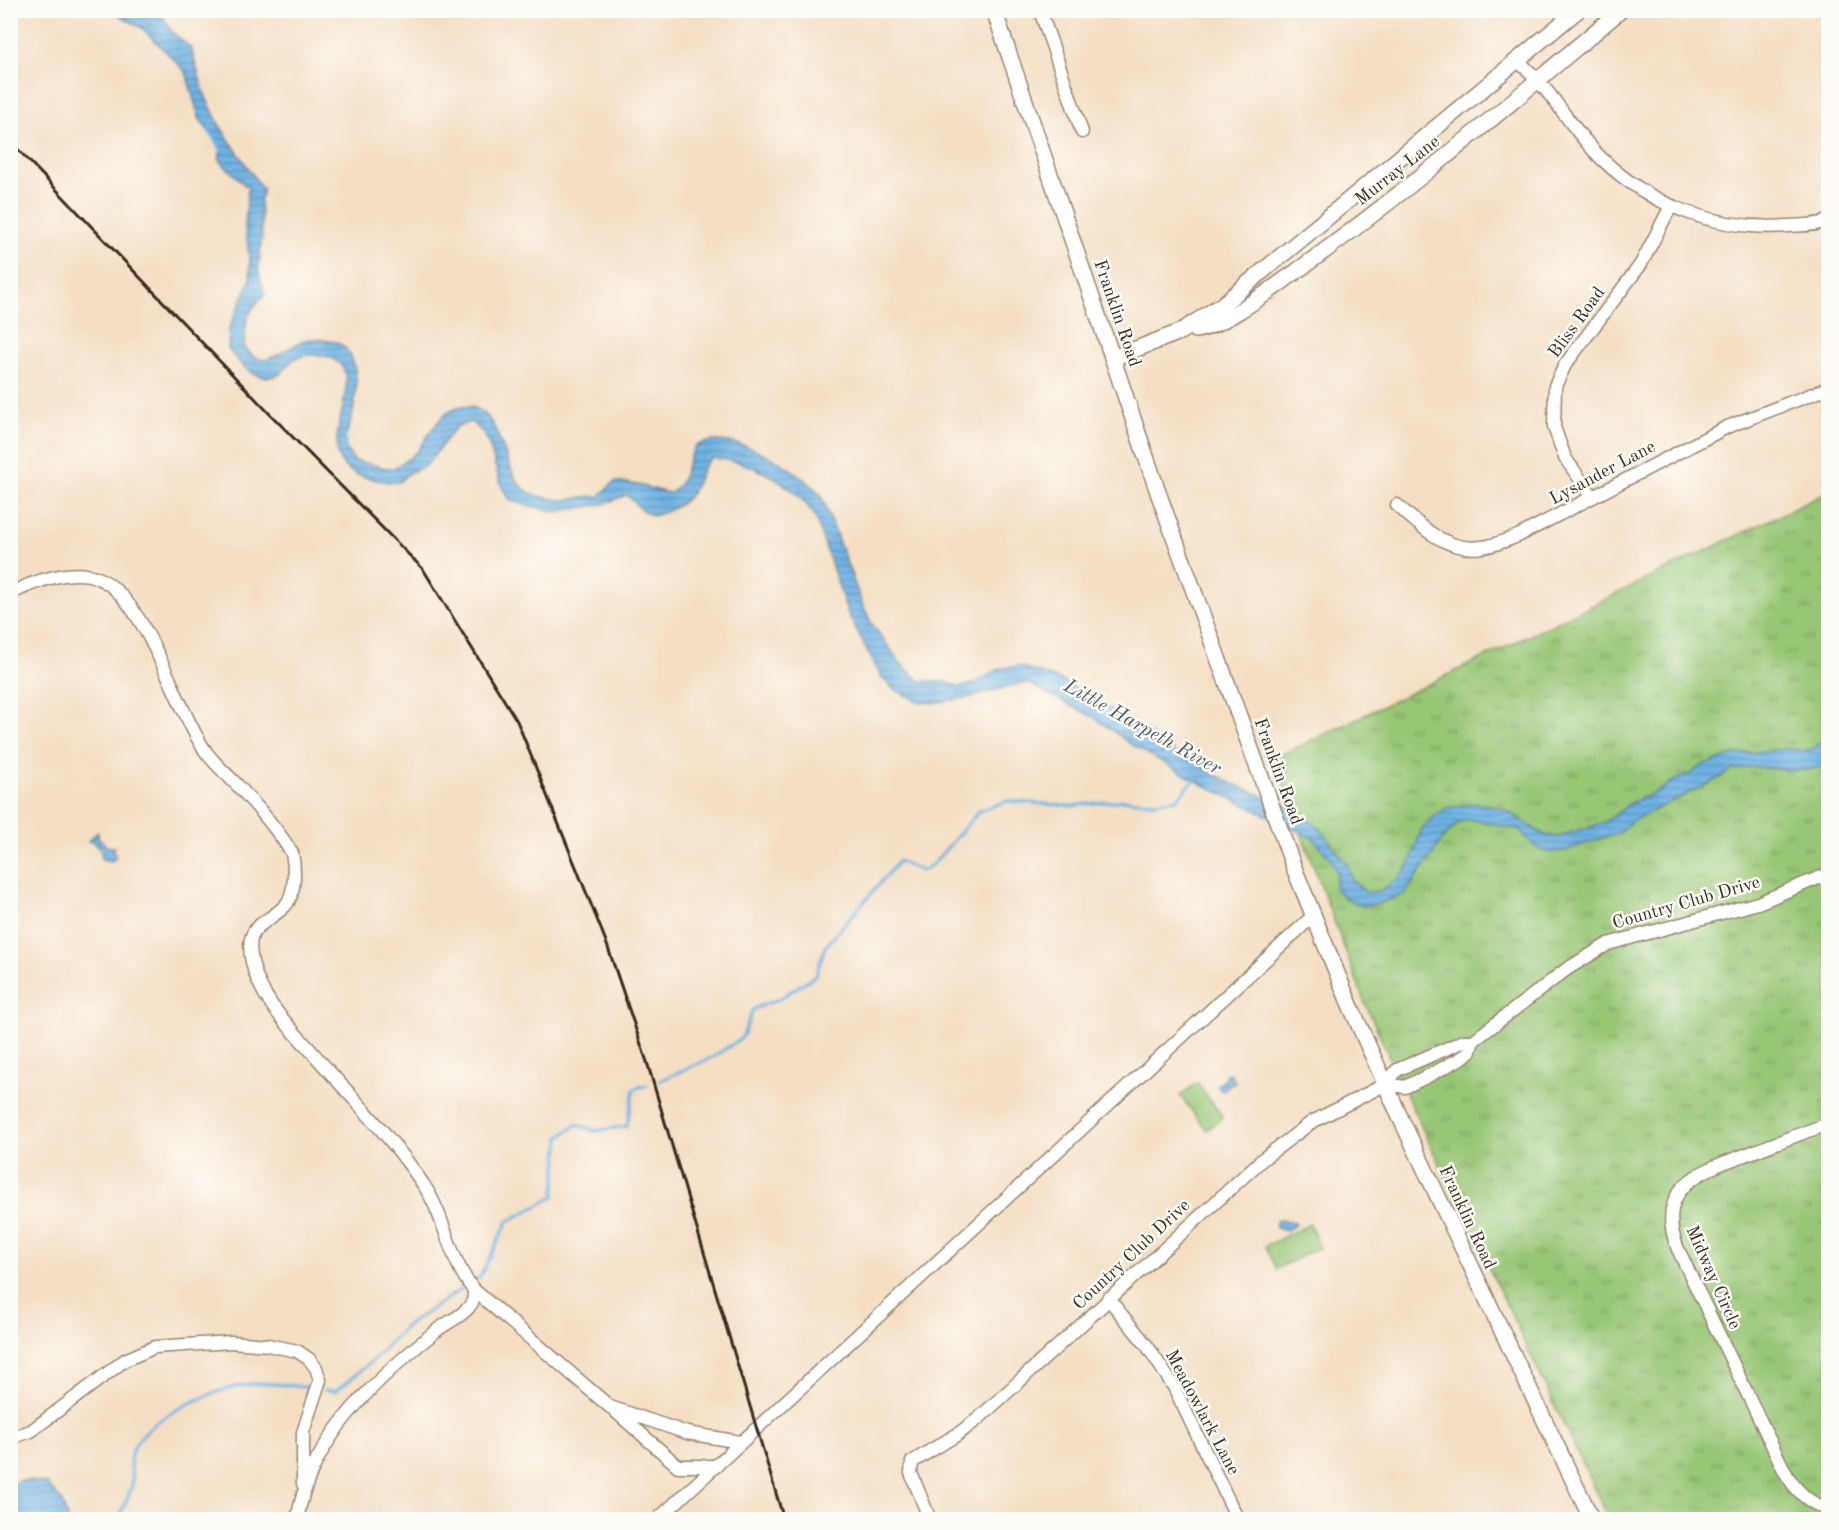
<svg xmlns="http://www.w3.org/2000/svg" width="1839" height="1530" viewBox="0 0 1839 1530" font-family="'Old Standard TT',serif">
	<defs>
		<pattern id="grass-tufts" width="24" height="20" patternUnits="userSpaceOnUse" patternTransform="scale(1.5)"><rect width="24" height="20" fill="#97c675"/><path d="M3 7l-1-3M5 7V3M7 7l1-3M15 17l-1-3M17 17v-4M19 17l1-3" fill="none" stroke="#7ca15f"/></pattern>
		<pattern id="water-rules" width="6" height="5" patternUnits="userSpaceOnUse" patternTransform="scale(1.5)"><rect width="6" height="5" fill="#6eb2e4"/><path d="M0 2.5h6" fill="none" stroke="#5c91b8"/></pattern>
	</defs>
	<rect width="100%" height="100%" fill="#fdfcf7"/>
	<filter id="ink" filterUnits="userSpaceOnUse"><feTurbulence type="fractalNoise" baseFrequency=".0167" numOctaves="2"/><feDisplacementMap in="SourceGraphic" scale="12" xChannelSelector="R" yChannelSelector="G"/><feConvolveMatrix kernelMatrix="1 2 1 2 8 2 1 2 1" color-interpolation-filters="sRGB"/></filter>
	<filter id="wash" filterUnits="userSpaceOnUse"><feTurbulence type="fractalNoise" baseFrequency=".008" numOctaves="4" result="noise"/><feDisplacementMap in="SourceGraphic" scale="24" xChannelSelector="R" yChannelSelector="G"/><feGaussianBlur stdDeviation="1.35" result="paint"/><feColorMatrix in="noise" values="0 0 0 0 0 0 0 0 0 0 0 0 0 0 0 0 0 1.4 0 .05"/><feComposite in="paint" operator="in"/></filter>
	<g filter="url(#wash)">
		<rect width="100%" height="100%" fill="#f4dfc4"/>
		<path fill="url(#grass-tufts)" stroke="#69784a" stroke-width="1.5" d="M1828,492V1519H1609L1411,1105L1365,1003L1273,759Z"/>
		<g fill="#97c675" stroke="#69784a" stroke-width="1.5">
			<path d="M1197,1083L1223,1117L1207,1130L1180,1096Z"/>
			<path d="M1310,1224L1320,1247L1276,1269L1265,1246Z"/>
		</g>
		<g fill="url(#water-rules)" stroke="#546e81" stroke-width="1.5">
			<path d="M112,11H155L164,18L172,32L191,48L204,93L220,126L263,190L260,199L262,237L258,270L265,295C246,312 246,319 244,345C262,378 284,346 306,340C314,338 321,339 329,341C335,342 341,343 345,348C362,366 356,402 350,424C348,432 343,437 345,446C347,452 351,456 355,461L392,469C399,464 409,460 415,453C428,440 436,416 455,409C501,392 501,469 523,488C531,495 556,501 567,500C578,499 585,494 598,497L614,482C633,481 651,490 671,493C687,481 685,461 696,446C732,427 796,467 821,495L862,603L872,624L901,664L920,681L946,682L960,687L973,684L1001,668L1019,666L1063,681L1142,728L1183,758L1199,761L1206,770L1233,784L1289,806L1319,827L1347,864L1353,881L1366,892L1380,891L1398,879L1409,865L1422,829L1433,817L1447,808L1477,803L1504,809L1544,835L1559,837L1605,822L1631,803L1663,789L1669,783L1692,773L1702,765L1737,754L1785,749L1810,751L1828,735V762C1801,784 1749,752 1720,778L1630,822L1621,832L1564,851L1553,852L1543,851L1534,846L1520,830L1469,819L1457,824L1442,840L1405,894L1378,904L1362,906L1343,897L1335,887L1337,873L1331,860L1314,839L1202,784L1132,745L1095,718L1029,684L1021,683L972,697L934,703L917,701L892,688L881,676L848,614L815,516C796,484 749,460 712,458C703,465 701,472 697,482C689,503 673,510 653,516L642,510L627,495L603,504L556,512L511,501C490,478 499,439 471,422L456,427L426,466L410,472L399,482C385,483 371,479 359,475C315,460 350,410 346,377C343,354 310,350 293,360C288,363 285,369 281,374C257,384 242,367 228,349L229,329L250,281V263L245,226L248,188L219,160L221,149L199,118L186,72L142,28Z"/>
			<path d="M98,832V837L106,846L115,847L113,849L116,857L112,861L102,859L101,850L94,842L88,841Z"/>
			<path d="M1230,1073L1235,1082L1221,1091L1217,1085L1225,1080L1226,1074Z"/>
			<path d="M1279,1220L1294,1222L1295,1225L1286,1231L1276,1228V1221Z"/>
			<path d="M20,1480L46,1483L62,1501L68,1519H11V1485Z"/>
		</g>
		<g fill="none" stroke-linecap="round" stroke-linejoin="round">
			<g stroke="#6eb2e4" stroke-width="3">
				<path d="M209,131L222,151"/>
				<path d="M344,435L346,449"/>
				<path d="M659,1081L713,1057L742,1038L753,1009L779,999L816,975L825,947L899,861L922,871L934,863L979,811L1007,801L1070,806L1124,800L1154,802L1177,799L1196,778"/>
				<path d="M471,1283L480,1277L508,1221L554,1197L560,1137L577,1124L595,1131L627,1126L634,1089L647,1085"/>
				<path d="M325,1390L336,1391L371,1362L406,1326L466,1286"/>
				<path d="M118,1520C122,1509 129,1497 132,1485C134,1475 128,1463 131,1454C141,1420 208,1392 240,1386C263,1381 286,1385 309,1388"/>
			</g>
		</g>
	</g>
	<g filter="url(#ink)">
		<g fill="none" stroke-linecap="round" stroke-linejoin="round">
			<g stroke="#988471" stroke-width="15">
				<g id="minor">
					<path d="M1040,10L1082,132"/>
					<path d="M1518,61C1553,91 1570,128 1601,158C1651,207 1719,231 1788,226C1801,225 1816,226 1828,221"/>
					<path d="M1593,497L1565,458L1554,427L1555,386L1565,365L1641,264L1671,206"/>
					<path d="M1397,505C1420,526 1448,553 1482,547C1494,546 1507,540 1518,536L1727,427L1828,388"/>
					<path d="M10,594C32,582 73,567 98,578C146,598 175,706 204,749C213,763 227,774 238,786C257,806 277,829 292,853C295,868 296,894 285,906C263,927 244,924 252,962C260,999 288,1025 312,1052C349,1095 392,1137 423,1184C446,1217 448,1259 474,1290C474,1297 474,1301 469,1307C460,1318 447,1322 436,1331C402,1358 366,1390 340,1424C317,1455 304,1482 297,1520"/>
					<path d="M1473,1041L1567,969L1608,944L1758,903L1828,874"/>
					<path d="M1828,1124C1802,1133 1776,1143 1750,1153C1703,1170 1654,1185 1677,1247L1784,1470C1794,1489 1807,1503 1828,1509"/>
					<path d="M474,1290L610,1407L687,1433L740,1442"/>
					<path d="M1108,1298L1148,1347L1174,1387L1238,1520"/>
					<path d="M615,1411L678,1466H716"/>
					<path d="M10,1438L31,1431L125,1360L155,1347L231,1342L268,1345L297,1351L309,1359L316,1368L320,1380L303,1432V1484"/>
					<path d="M657,1520L1313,916"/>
					<path d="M930,1520L911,1473L912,1462L958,1434L979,1418L1264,1158L1312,1122L1386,1084L1397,1070L1464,1041H1473L1470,1051L1463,1057L1432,1074L1405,1087L1386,1084"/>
				</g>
			</g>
			<g stroke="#988471" stroke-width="18">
				<g id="major">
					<path d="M994,10L1159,495L1294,868L1350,1005L1400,1117L1592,1520"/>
					<path d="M1195,330C1220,328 1269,291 1290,276C1405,194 1513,101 1621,10"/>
					<path d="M1113,358L1180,332L1223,304L1578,10"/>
				</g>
			</g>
			<use href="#minor" stroke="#fff" stroke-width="12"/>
			<use href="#major" stroke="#fff" stroke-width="15"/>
			<path stroke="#3b2a1e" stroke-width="3" d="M10,141L269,413L423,569L517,721L605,939L647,1062L784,1520"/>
		</g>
	</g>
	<g text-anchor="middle" stroke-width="5" stroke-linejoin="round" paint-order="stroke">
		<g font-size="18" fill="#3b2a1e" stroke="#fdfcf7">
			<text transform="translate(1397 170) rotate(-38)" y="6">Murray Lane</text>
			<text transform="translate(1118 313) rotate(71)" y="6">Franklin Road</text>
			<text transform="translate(1576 322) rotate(-54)" y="6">Bliss Road</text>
			<text transform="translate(1602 472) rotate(-28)" y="6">Lysander Lane</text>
			<text transform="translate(1279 771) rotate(70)" y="6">Franklin Road</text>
			<text transform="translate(1686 902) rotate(-16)" y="6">Country Club Drive</text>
			<text transform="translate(1468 1217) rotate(65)" y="6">Franklin Road</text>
			<text transform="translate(1131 1254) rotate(-43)" y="6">Country Club Drive</text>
			<text transform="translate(1714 1277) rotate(66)" y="6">Midway Circle</text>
			<text transform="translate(1203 1412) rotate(62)" y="6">Meadowlark Lane</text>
		</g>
		<g font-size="20" font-style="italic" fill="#4d5a63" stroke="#fdfcf7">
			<text transform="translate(1143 726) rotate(29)" y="7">Little Harpeth River</text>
		</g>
	</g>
	<rect width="1839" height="1530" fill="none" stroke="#fdfcf7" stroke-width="36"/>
</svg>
